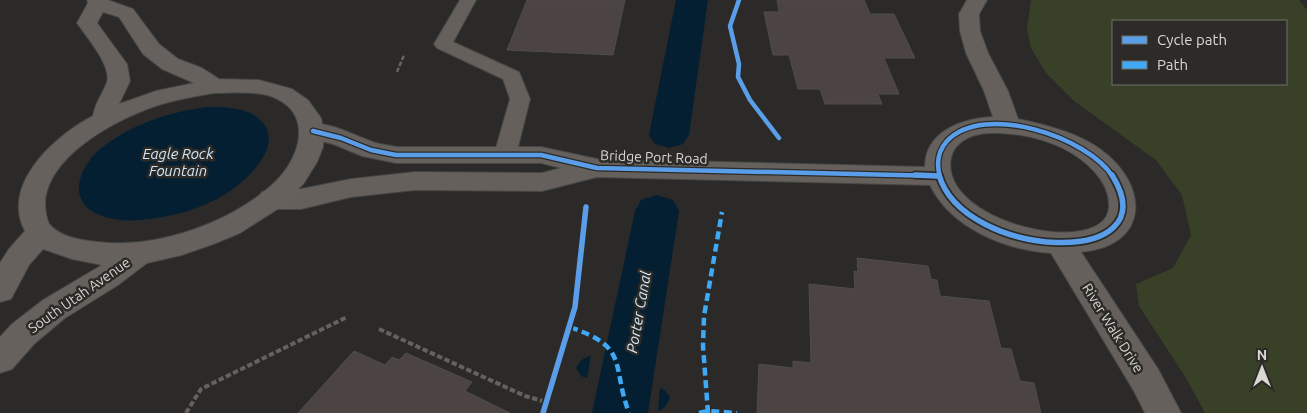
<svg xmlns="http://www.w3.org/2000/svg" width="1307" height="413" viewBox="0 0 1307 413" font-family="Ubuntu,sans-serif">
	<rect width="100%" height="100%" fill="#2b2a28"/>
	<path fill="#384027" fill-rule="evenodd" d="M1031,0H1299L1307,10V413H1205L1186,378L1139,306L1136,284L1173,268L1191,235L1182,195L1156,160L1074,101L1046,73L1031,48L1027,29ZM1113,21H1286V84H1113Z"/>
	<g fill="#041e32">
		<path d="M208,107C222,107 239,107 252,114C292,137 251,178 227,193C201,210 169,218 138,220C123,222 95,218 85,205C70,188 86,161 100,149C132,124 168,112 208,107Z"/>
		<path d="M594,355L611,373L665,390L670,397C666,409 661,412 648,412L626,391L581,376L576,368C579,360 585,357 594,355Z"/>
	</g>
	<path fill="#2b2a28" d="M591,353L601,354L613,370L630,369L639,371L660,386L658,413L638,411L625,394L610,397L601,393L587,381Z"/>
	<g fill="none" stroke-linecap="round" stroke-linejoin="round">
		<g fill="#041e32" fill-rule="evenodd">
			<path d="M676,0H708L689,135L683,144L669,148L655,144L649,135Z"/>
			<path d="M657,195L673,200L679,211L648,413H592L635,211L641,200Z"/>
		</g>
	</g>
	<g fill="#4b4443" stroke="#4e4d4c">
		<path d="M527,0H625L613,55L507,50Z"/>
		<path d="M777,0H864L870,14H894L915,58H884L899,94H878L882,104H825L820,89H798L789,55H773L764,12H779Z"/>
		<path d="M857,258L928,266L931,279L937,280L940,296L989,301L1001,348L1011,349L1020,381L1034,383L1041,413H757L759,364L793,368V361L811,363L809,284L855,289L854,271L858,272Z"/>
		<path d="M354,351L385,365L392,357L399,360L406,353L472,382L465,391L510,413H298Z"/>
	</g>
	<g fill="none" stroke-linecap="round" stroke-linejoin="round">
		<g stroke="#464645" stroke-width="2">
			<path id="lane" d="M460,0H476L453,42L519,72L530,99L516,155L513,160L505,162L497,160L494,155L510,99L503,79L437,48L434,44Z"/>
		</g>
		<g stroke="#464645" stroke-width="2">
			<path id="street" d="M967,0H987L979,14L980,31L988,53L1008,91L1018,119C1046,125 1076,132 1100,149C1150,185 1150,246 1081,252L1158,369L1181,413H1145L1134,391L1051,253C1005,250 951,228 930,185L597,177L542,191L415,190L351,197L301,209H272L262,206L258,199L262,192L272,189H301L351,179L415,172L542,173L561,168L541,163H396L362,156L333,144L304,137L301,131L304,125C328,119 354,136 376,143C383,145 390,145 396,147H541L597,159L925,167C925,131 963,118 993,117L984,91L966,53L960,31L959,14ZM989,133C1026,132 1068,143 1094,171C1103,181 1109,191 1109,205C1110,261 938,224 951,158C955,140 973,134 989,133Z"/>
		</g>
		<g stroke="#464645" stroke-width="2">
			<path id="secondary" d="M87,0H108L133,9L159,44L178,59L202,68L219,79L259,80L292,89L308,100L321,118L324,133L323,147L317,162L304,183L281,207L240,233L216,243L182,255L147,263L118,285L65,318L34,344L12,369L0,373V337L12,324L43,300L102,265L72,259L43,249L29,265L11,299L0,302V263L9,249L25,231C0,184 56,135 93,116C96,100 102,96 107,82C112,66 86,36 77,23L88,3ZM103,12L119,17L143,54L162,69L194,83L156,91L119,104L130,81L127,64L97,23ZM214,93C231,93 251,91 267,95C315,109 302,157 274,183C231,223 156,249 98,242C80,240 62,238 49,224C27,169 105,125 147,109C168,101 191,97 214,93Z"/>
		</g>
		<path stroke="#64615e" stroke-width="2.5" stroke-dasharray="4.5 2" stroke-linecap="butt" d="M397,72L404,55"/>
		<g stroke="#64615e" stroke-width="4" stroke-dasharray="5.5 2.5" stroke-linecap="butt">
			<path d="M379,329L525,396L546,402"/>
			<path d="M186,413L201,389L347,317"/>
		</g>
		<use href="#lane" fill="#65605c" fill-rule="evenodd"/>
		<use href="#street" fill="#65605c" fill-rule="evenodd"/>
		<use href="#secondary" fill="#67615e" fill-rule="evenodd"/>
		<g stroke="#3fa9f5" stroke-width="4.5" stroke-dasharray="8 4.5" stroke-linecap="butt">
			<path d="M570,327C630,348 611,364 629,413"/>
			<path d="M699,413L708,411L737,413"/>
			<path d="M708,413L703,346L704,316L722,212"/>
		</g>
		<g stroke="#2c2b27" stroke-width="7">
			<g id="cycleway-far1">
				<path d="M739,0L730,26L739,64L738,77L750,100L779,138"/>
				<path d="M313,131L341,138L371,150L396,155H541L597,168L939,176"/>
				<path d="M940,177C936,163 938,151 947,141C984,102 1088,137 1113,177"/>
			</g>
		</g>
		<g stroke="#2c2b27" stroke-width="9">
			<g id="cycleway">
				<path d="M915,175L939,176"/>
				<path d="M939,175C963,259 1172,271 1112,175"/>
				<path d="M543,413L575,307L586,207"/>
			</g>
		</g>
		<use href="#cycleway-far1" stroke="#5a9eea" stroke-width="4.5"/>
		<use href="#cycleway" stroke="#5a9eea" stroke-width="5.5"/>
	</g>
	<g text-anchor="middle" stroke-width="5" stroke-linejoin="round" paint-order="stroke">
		<g font-size="14" fill="#d9d8d5" stroke="#2c2b27">
			<text transform="translate(654 157) rotate(2)" y="5">Bridge Port Road</text>
			<text transform="translate(79 295) rotate(-35)" y="5">South Utah Avenue</text>
			<text transform="translate(1113 328) rotate(58)" y="5">River Walk Drive</text>
		</g>
		<g font-size="15" font-style="italic" fill="#d0e6f9" stroke="#2c2b27">
			<text x="178" y="159">Eagle Rock<tspan x="178" dy="17">Fountain</tspan></text>
			<text transform="translate(639 312) rotate(-80)" y="5">Porter Canal</text>
		</g>
	</g>
	<rect x="1112" y="20" width="175" height="65" fill="#2c2b27" stroke="#71706d"/>
	<rect x="1122" y="36" width="25" height="8" fill="#5a9eea" stroke="#71706d"/>
	<text x="1157" y="45" font-size="15" fill="#d9d8d5">Cycle path</text>
	<rect x="1122" y="61" width="25" height="8" fill="#3fa9f5" stroke="#71706d"/>
	<text x="1157" y="70" font-size="15" fill="#d9d8d5">Path</text>
	<g transform="translate(1262 368)" stroke="#2c2b27" stroke-width="4" paint-order="stroke">
	<path d="M0-4L9 19L0 12L-9 19Z" fill="#d9d8d5"/>
	<text y="-8" font-size="14" font-weight="bold" text-anchor="middle" fill="#d9d8d5">N</text>
	</g>
</svg>
